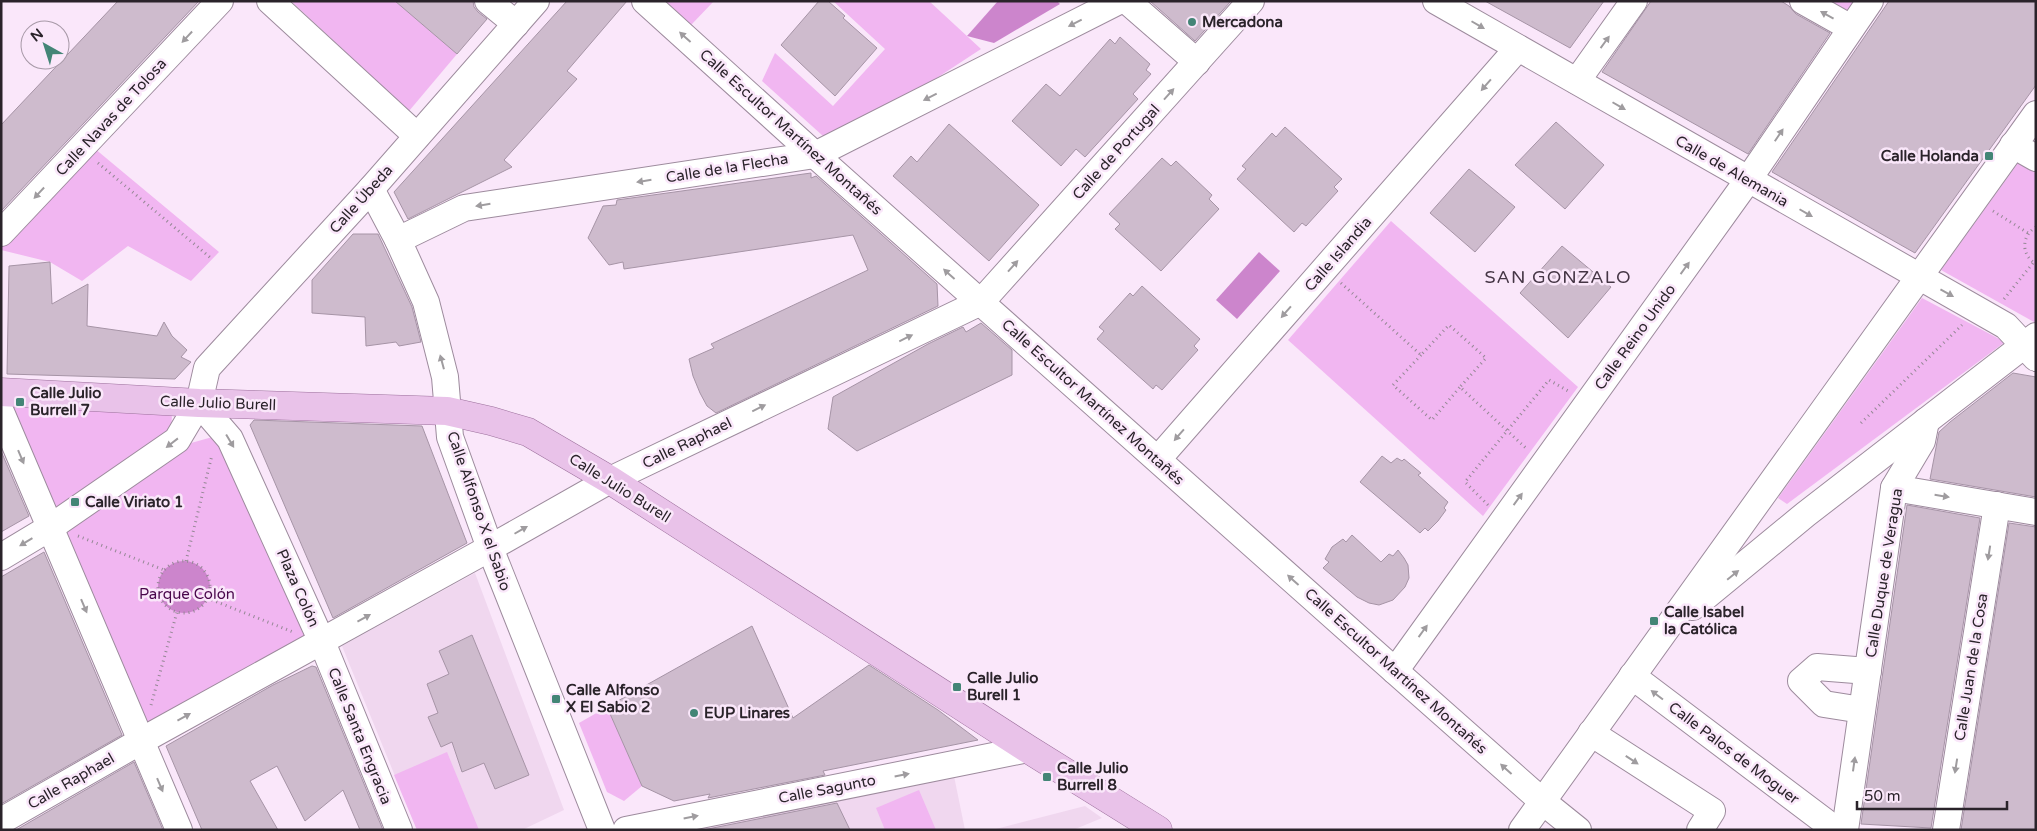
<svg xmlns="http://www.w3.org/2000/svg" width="2037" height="831" viewBox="0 0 2037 831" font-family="'Varela Round',sans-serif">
	<rect width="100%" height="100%" fill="#fae7fa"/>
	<g fill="#f0d7ef">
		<path d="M475,573L564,810L522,830H417L342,646Z"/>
		<path d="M954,776L965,830H667Z"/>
		<path d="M1085,806L1102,818L1073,830H992Z"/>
	</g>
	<g fill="#f1b6f1">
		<path d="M291,1H395L457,54L409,111Z"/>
		<path d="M665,1H714L691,25Z"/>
		<path d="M833,1H929L981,49L926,85L823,136L762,81L775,53L833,106L885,49Z"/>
		<path d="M1830,1H1855L1849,11Z"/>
		<path d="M94,148L219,252L191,281L128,246L82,281L50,262L1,250V245Z"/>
		<path d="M2018,163L2036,173V321L2034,322L1941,270Z"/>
		<path d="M1391,221L1578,387L1483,516L1288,340Z"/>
		<path d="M1922,298L2005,342L1787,504L1778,498Z"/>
		<path d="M12,407L172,414L171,433L54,512Z"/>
		<path d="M216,436L309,639L145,727L60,529L184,445Z"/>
		<path d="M607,707L642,786L624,801L607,792L579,723Z"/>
		<path d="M447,752L479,830H417L394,775Z"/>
		<path d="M919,790L936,830H885L876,808Z"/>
	</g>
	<g fill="#cc85cc">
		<path d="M998,1H1057L1060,4L994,43L967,36Z"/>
		<path d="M1259,252L1280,271L1237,319L1216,300Z"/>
		<circle cx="184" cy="587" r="26"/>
	</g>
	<g fill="#cebbcd" stroke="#a694a6">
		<path d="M118,1H199L1,211V125Z"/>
		<path d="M395,1H473L474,7L478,12L487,19L457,54Z"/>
		<path d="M567,1H627L567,71L577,79L504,160L512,167L408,219L394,192Z"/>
		<path d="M819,1H828L845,16L843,18L877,48L835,96L781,45Z"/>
		<path d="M1150,1H1231L1195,41Z"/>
		<path d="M1485,1H1604L1570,48Z"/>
		<path d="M1651,1H1781L1789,6L1796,14L1830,33L1748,154L1602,72Z"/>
		<path d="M1889,1H2036V85L1915,253L1772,172Z"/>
		<path d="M1120,37L1150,64L1146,70L1151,74L1133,94L1138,99L1085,157L1076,149L1061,166L1012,121L1046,84L1060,96L1110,39L1115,44Z"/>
		<path d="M1556,122L1604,165L1565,209L1515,165Z"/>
		<path d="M949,124L1039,205L989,261L893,176L911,156L917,162Z"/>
		<path d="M1285,127L1342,179L1334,187L1338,191L1306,226L1302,223L1294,232L1237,179L1246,169L1242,166L1272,133L1276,137Z"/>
		<path d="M1162,158L1171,166L1176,161L1212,195L1209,199L1219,209L1161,271L1115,229L1120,224L1109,214Z"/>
		<path d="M1469,169L1515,207L1475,252L1430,213Z"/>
		<path d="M811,173V178L816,176L937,284L938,306L716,413L707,406L700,393L693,376L689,359L714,348L711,344L868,270L853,235L624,269L623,262L609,265L588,238L603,206L616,205L617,200Z"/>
		<path d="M353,234H378L412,307L421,342L399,346L396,342L366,346L365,317L312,313V280Z"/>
		<path d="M1562,246L1611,287L1568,338L1520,293Z"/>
		<path d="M50,262L52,304L88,284L87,326L157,336L164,322L172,336L187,350L181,357L191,362L175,379L7,374L9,266Z"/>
		<path d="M1142,286L1200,339L1194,346L1198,350L1162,390L1156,385L1153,389L1097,339L1104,331L1099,327L1130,293L1133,296Z"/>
		<path d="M981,323L1012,350V375L857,451L828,429L833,397L928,344L963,327L966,332Z"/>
		<path d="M2013,373L2036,377V497L1930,479L1939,432L1950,422Z"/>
		<path d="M254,420L422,426L467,543L333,618L250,425Z"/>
		<path d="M1,451L29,516L1,532Z"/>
		<path d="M1382,456L1391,463L1397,458L1402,461L1404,459L1421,473L1418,475L1448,502L1444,508L1446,510L1438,521L1428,531L1425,528L1420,533L1360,482Z"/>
		<path d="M1907,505L1980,518L1931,828L1861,824Z"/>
		<path d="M2009,523L2036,527V830H1961Z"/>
		<path d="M1352,535L1381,562L1389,554L1393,556L1398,550L1404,558L1408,565L1409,578L1405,587L1393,600L1379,605L1369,603L1357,597L1323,568L1329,562L1325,559L1332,547L1343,539L1346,542Z"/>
		<path d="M44,552L122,735L1,804V577Z"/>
		<path d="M752,626L793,718L869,665L938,710L978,740L823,771L825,775L708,798L710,794L674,801L642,786L607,707Z"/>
		<path d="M472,635L529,775L495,789L484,763L462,772L452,742L441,747L428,717L438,713L427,684L449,674L439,651Z"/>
		<path d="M312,666L316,667L383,830H360L343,790L305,821L277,766L250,781L278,830H202L166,746L273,685Z"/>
		<path d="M134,762L163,830H16Z"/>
		<path d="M837,803L850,830H703Z"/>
	</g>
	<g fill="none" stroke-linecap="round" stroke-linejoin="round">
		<g stroke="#9d8b9d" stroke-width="28">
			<g id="minor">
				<path d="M270,1L417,136"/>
				<path d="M488,1L516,24"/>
				<path d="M645,1L815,155L1395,671L1542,801L1578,830"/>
				<path d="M1127,1L1197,62"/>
				<path d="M1436,1L2006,326L2036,358"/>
				<path d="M1803,1L1851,28"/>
				<path d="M1577,81L1634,1"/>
				<path d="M2013,145L2036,158"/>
				<path d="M371,189L398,240L426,302L445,377L450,437L490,548L602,830"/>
				<path d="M1,233L220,1"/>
				<path d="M398,240L464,208L815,155L1119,1"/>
				<path d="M199,403L230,439L322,642L399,830"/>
				<path d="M1,412L179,830"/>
				<path d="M1158,459L1518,48"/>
				<path d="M1894,488L2036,512"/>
				<path d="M1,557L51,527L177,440L199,403L207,368L371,189L536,1"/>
				<path d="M1693,607L1806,514L2036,336"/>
				<path d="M1395,671L1748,180L1870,1"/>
				<path d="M1632,676L1836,830"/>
				<path d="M1862,710L1824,704L1801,681L1817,667L1868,671"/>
				<path d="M1591,733L1712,811L1700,830"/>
				<path d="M1,821L141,741L490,548L610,480L981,302L1251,1"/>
				<path d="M626,830L1028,749"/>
				<path d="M1522,830L2036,114"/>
				<path d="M1845,830L1894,488L1922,441L1926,421"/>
				<path d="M1946,830L1997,505"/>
			</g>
		</g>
		<g stroke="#9c709c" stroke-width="29">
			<path id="major" d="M1,392L199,403L447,411L491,421L528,432L610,480L1028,749L1158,830"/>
		</g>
		<g stroke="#958895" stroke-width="3" stroke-dasharray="1 4" stroke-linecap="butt">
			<path d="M98,163L212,259"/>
			<path d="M1993,211L2028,233"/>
			<path d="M2036,227C2021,236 2021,255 2036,264"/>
			<path d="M1341,283L1421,355L1449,325L1486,358L1460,387L1528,450"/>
			<path d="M2004,299L2033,263"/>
			<path d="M1421,355L1393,385L1432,420L1460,387"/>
			<path d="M1861,423L1962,325"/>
			<path d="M1488,505L1465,482L1549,380L1570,392"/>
			<path d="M78,536L164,570"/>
			<path d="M186,561L212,455"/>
			<circle cx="184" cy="587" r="26"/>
			<path d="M207,598L293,632"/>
			<path d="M151,705L177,612"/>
		</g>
		<use href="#minor" stroke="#fff" stroke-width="26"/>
		<use href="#major" stroke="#e9c2e9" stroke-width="28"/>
	</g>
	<defs><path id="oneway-solid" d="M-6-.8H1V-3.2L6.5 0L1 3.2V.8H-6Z" transform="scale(1.25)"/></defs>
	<g fill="#9f9c9f">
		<use href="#oneway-solid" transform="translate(1827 15) rotate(-151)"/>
		<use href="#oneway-solid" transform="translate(1075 23) rotate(153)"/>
		<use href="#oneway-solid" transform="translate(1478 25) rotate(30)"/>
		<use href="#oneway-solid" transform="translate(187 37) rotate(133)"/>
		<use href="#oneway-solid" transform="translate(685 37) rotate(-138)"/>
		<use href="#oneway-solid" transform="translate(1605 42) rotate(-54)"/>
		<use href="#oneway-solid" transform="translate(1486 85) rotate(131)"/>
		<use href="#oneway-solid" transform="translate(1169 94) rotate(-48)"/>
		<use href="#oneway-solid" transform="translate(930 97) rotate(153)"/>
		<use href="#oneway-solid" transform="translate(1619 106) rotate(30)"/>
		<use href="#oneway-solid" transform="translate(1779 135) rotate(-56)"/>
		<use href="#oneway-solid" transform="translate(644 181) rotate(171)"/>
		<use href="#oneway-solid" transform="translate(39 193) rotate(133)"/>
		<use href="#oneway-solid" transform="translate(483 205) rotate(171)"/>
		<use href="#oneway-solid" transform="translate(1806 213) rotate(30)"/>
		<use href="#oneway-solid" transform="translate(1013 266) rotate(-48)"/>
		<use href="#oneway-solid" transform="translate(1685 268) rotate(-54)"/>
		<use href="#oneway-solid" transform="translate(949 274) rotate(-138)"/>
		<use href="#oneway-solid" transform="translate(1947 293) rotate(29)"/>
		<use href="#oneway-solid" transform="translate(1286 312) rotate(131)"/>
		<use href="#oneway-solid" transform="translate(906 338) rotate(-26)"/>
		<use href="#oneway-solid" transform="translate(442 362) rotate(-105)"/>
		<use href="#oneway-solid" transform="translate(759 408) rotate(-26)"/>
		<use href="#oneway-solid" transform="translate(1179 435) rotate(131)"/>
		<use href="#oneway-solid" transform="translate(230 441) rotate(59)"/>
		<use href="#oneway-solid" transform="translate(172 443) rotate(142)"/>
		<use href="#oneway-solid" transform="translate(21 457) rotate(67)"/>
		<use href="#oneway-solid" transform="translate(1942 496) rotate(9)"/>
		<use href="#oneway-solid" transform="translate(1518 499) rotate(-54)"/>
		<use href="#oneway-solid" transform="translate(521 530) rotate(-30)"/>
		<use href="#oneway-solid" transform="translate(26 542) rotate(149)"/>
		<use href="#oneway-solid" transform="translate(1989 553) rotate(99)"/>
		<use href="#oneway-solid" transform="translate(1733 575) rotate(-39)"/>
		<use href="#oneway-solid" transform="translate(1293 580) rotate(-138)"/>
		<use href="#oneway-solid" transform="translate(84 606) rotate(67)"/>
		<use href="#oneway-solid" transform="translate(364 618) rotate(-29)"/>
		<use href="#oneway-solid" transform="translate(1423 631) rotate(-54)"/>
		<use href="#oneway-solid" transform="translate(1657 695) rotate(-143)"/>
		<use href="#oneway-solid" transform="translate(184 717) rotate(-29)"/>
		<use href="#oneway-solid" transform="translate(1632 760) rotate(33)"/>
		<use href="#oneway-solid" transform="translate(1854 764) rotate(-82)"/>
		<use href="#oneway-solid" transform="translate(1956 766) rotate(99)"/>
		<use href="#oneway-solid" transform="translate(1506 769) rotate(-138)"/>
		<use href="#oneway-solid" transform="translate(902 775) rotate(-11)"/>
		<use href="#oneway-solid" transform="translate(160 785) rotate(67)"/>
		<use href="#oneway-solid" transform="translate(691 817) rotate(-11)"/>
	</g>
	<g fill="#438576" stroke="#fae7fa" stroke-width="2">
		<circle cx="1192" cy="22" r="5"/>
		<rect x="1984" y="151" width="10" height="10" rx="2.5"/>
		<rect x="15" y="397" width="10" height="10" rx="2.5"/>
		<rect x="70" y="497" width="10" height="10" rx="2.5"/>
		<rect x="1649" y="616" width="10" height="10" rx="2.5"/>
		<rect x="952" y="682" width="10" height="10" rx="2.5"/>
		<rect x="551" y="694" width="10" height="10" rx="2.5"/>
		<circle cx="694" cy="713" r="5"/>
		<rect x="1042" y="772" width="10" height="10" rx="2.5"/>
	</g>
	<g text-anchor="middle" stroke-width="5" stroke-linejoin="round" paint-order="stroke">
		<g font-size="15" font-weight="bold" fill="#2a232a" stroke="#fae7fa" text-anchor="start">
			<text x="1202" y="27">Mercadona</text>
			<text x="1979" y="161" text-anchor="end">Calle Holanda</text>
			<text x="30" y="398">Calle Julio<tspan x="30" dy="17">Burrell 7</tspan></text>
			<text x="85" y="507">Calle Viriato 1</text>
			<text x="1664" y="617">Calle Isabel<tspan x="1664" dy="17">la Católica</tspan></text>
			<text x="967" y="683">Calle Julio<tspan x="967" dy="17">Burell 1</tspan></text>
			<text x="566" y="695">Calle Alfonso<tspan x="566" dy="17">X El Sabio 2</tspan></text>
			<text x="704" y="718">EUP Linares</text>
			<text x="1057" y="773">Calle Julio<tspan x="1057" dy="17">Burrell 8</tspan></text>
		</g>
		<g font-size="15" fill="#2a232a" stroke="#fae7fa">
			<text transform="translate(111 117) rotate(-47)" y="5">Calle Navas de Tolosa</text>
			<text transform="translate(791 132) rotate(42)" y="5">Calle Escultor Martínez Montañés</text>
			<text transform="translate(1116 152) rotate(-48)" y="5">Calle de Portugal</text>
			<text transform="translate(727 168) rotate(-9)" y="5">Calle de la Flecha</text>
			<text transform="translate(1732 171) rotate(30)" y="5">Calle de Alemania</text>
			<text transform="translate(361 199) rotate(-48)" y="5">Calle Úbeda</text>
			<text transform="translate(1338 254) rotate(-49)" y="5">Calle Islandia</text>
			<text transform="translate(1635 337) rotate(-54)" y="5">Calle Reino Unido</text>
			<text transform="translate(1093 402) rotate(42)" y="5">Calle Escultor Martínez Montañés</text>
			<text transform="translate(218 403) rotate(2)" y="5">Calle Julio Burell</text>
			<text transform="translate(687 443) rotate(-26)" y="5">Calle Raphael</text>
			<text transform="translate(620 488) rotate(32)" y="5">Calle Julio Burell</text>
			<text transform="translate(479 511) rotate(71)" y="5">Calle Alfonso X el Sabio</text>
			<text transform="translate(1884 573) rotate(-81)" y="5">Calle Duque de Veragua</text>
			<text transform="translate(298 588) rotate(66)" y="5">Plaza Colón</text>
			<text transform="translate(1971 667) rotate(-81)" y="5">Calle Juan de la Cosa</text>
			<text transform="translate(1396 671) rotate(42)" y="5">Calle Escultor Martínez Montañés</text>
			<text transform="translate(360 736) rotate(68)" y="5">Calle Santa Engracia</text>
			<text transform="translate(1734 753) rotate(37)" y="5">Calle Palos de Moguer</text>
			<text transform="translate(71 781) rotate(-30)" y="5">Calle Raphael</text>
			<text transform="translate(827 789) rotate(-11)" y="5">Calle Sagunto</text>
		</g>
		<g font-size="15" fill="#49064b" stroke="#fae7fa">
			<text x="187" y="599">Parque Colón</text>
		</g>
		<g font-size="18" letter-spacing="1" fill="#453645" stroke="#fae7fa">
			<text x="1558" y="283">SAN GONZALO</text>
		</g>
	</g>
	<rect width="2037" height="831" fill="none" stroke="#2a232a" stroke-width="5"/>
	<g transform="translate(45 45) rotate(321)"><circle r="24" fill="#fae7fa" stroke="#a799a7"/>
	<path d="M0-4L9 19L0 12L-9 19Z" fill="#438576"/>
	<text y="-8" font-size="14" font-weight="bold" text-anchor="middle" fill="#2a232a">N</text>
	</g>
	<path d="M1857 801v8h150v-8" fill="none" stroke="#2a232a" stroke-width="2.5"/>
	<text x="1864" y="801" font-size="15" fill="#2a232a" stroke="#fae7fa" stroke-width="4" paint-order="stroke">50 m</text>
</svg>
